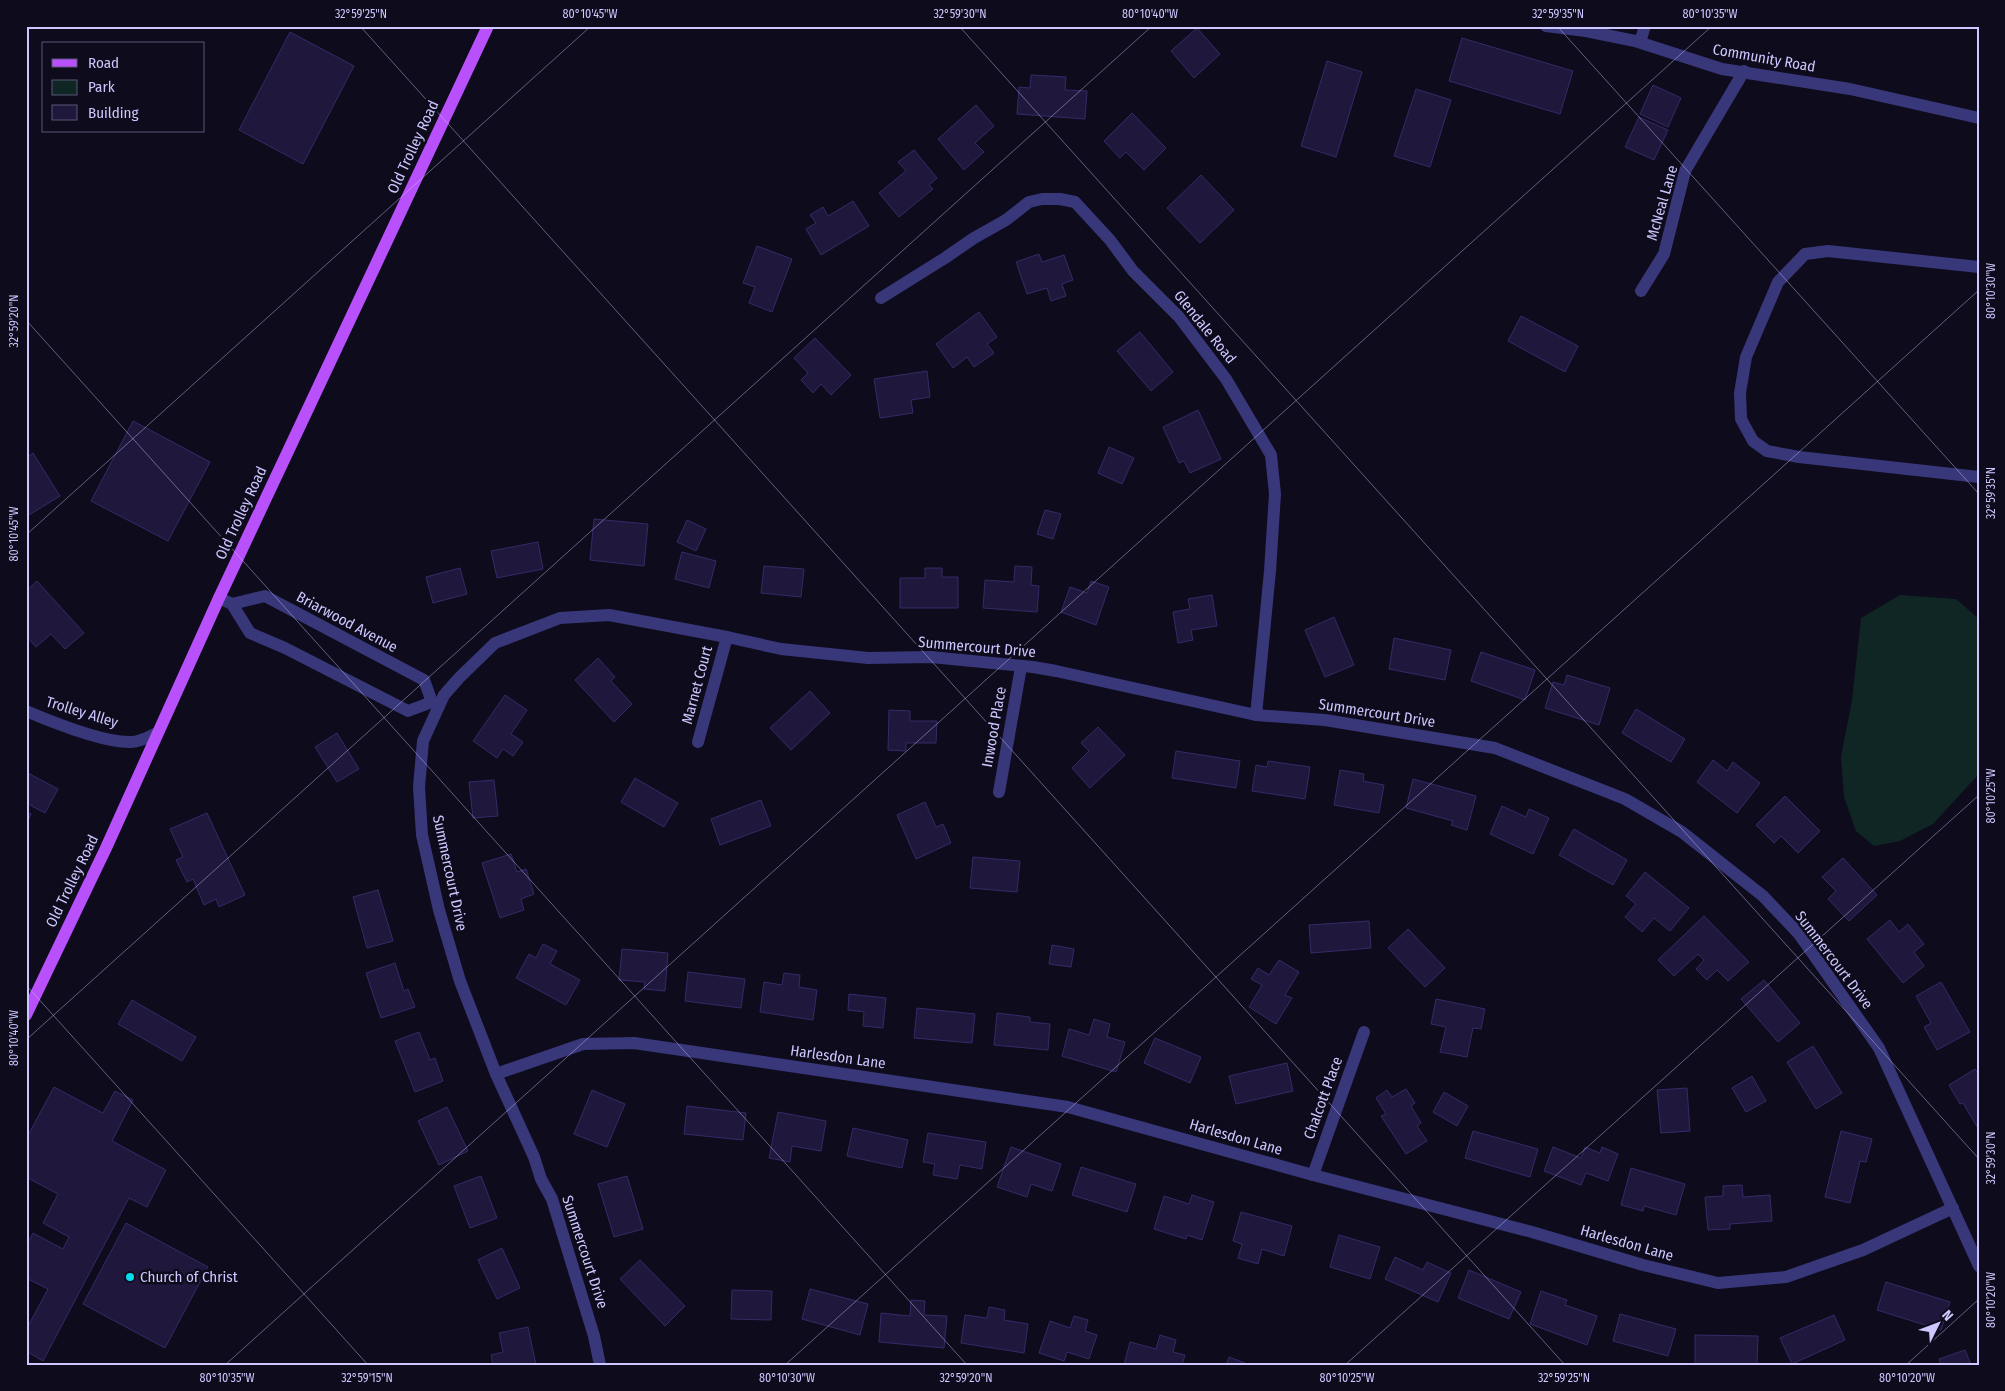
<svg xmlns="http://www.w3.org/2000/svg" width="2005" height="1391" viewBox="0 0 2005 1391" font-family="'Fira Sans Condensed',sans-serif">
	<rect width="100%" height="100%" fill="#0e0b1c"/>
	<path fill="#0f2624" d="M1900,595L1956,599L1979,619V774L1933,824L1900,841L1874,846L1856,831L1844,797L1841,757L1852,700L1861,618Z"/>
	<g fill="#1f183c" stroke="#352a68">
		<path d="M1197,28L1220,54L1194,78L1171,51Z"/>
		<path d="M290,32L354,66L303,164L239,130Z"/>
		<path d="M1462,38L1573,71L1560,114L1449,81Z"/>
		<path d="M1327,61L1362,72L1336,157L1301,146Z"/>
		<path d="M1031,75L1066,77L1065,90L1087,91L1085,119L1017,114L1019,87L1030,88Z"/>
		<path d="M1653,85L1681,98L1668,127L1640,114Z"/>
		<path d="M1416,89L1451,100L1430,167L1394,156Z"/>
		<path d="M976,105L994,126L975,143L984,152L964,170L938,139Z"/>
		<path d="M1132,113L1166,148L1144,170L1126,152L1120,158L1104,141Z"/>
		<path d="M1639,117L1668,130L1654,160L1625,147Z"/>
		<path d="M914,150L937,178L929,185L933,189L899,217L879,193L906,171L898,162Z"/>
		<path d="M1201,175L1234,210L1200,243L1167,208Z"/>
		<path d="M853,201L869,226L821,255L806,229L816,223L810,215L823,207L828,216Z"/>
		<path d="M757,246L792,259L772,312L749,303L755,287L743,283Z"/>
		<path d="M1039,254L1042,262L1064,255L1073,280L1062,284L1066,296L1051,301L1047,288L1027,294L1016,262Z"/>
		<path d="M979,312L997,337L987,344L994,353L974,367L967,357L953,368L936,344Z"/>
		<path d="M1521,316L1578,346L1565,372L1508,341Z"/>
		<path d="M1140,332L1173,372L1151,391L1117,351Z"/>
		<path d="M815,338L851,375L831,395L821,384L813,393L801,380L808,373L794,358Z"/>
		<path d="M927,371L930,397L911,400L913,413L880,418L874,379Z"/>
		<path d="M1198,410L1221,459L1190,473L1184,461L1179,463L1163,427Z"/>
		<path d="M133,421L210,462L168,541L91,501Z"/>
		<path d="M1109,447L1134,458L1122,484L1098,473Z"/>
		<path d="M33,453L60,496L29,515L26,512V458Z"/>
		<path d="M1045,510L1061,514L1053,539L1037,534Z"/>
		<path d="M594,519L648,524L644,566L590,560Z"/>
		<path d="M687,520L706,529L696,551L677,542Z"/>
		<path d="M538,542L543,569L497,578L491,551Z"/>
		<path d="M682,552L716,561L709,588L675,579Z"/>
		<path d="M764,566L804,569L801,597L761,593Z"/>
		<path d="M1015,566L1032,567L1031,585L1039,586L1037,612L983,608L985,580L1014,582Z"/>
		<path d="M460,568L467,594L433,603L426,577Z"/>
		<path d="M925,568H942V577H958V608H900V578H925Z"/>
		<path d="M37,581L84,633L65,649L51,634L36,647L26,636V591Z"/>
		<path d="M1091,581L1109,587L1096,625L1061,612L1070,587L1087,593Z"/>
		<path d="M1212,595L1217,626L1191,630L1193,640L1178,643L1173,612L1190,609L1188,599Z"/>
		<path d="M1334,617L1354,665L1325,677L1305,630Z"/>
		<path d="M1394,638L1451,650L1445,680L1389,669Z"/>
		<path d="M1481,652L1535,670L1525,700L1471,681Z"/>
		<path d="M598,658L615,677L611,681L632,704L614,722L575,680Z"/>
		<path d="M1567,675L1610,688L1599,725L1545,708L1553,682L1564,685Z"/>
		<path d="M810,691L830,713L791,750L770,728Z"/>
		<path d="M505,695L527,710L511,734L523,742L513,756L503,749L497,758L473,741Z"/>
		<path d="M1636,709L1685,739L1671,762L1622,733Z"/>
		<path d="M889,710L910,711V721H937L936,743H906V751L888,750Z"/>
		<path d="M1098,727L1125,755L1090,788L1072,768L1089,751L1081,743Z"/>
		<path d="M337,733L359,769L337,782L315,747Z"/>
		<path d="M1176,751L1240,761L1236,788L1172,778Z"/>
		<path d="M1713,760L1727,771L1733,762L1760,783L1737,813L1697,782Z"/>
		<path d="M1268,761L1310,767L1305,799L1252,791L1256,765L1267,767Z"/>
		<path d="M1340,770L1364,774L1363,781L1384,785L1379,813L1334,805Z"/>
		<path d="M26,772L58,789L45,813L26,803Z"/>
		<path d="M635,778L678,803L664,827L621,802Z"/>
		<path d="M1413,779L1476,796L1467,830L1451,825L1453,821L1406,808Z"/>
		<path d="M494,780L498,816L473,818L469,782Z"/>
		<path d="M1785,796L1820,831L1798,853L1781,836L1774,843L1756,825Z"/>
		<path d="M761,800L771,826L720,845L711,819Z"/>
		<path d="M925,802L936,827L943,824L951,843L916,859L897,815Z"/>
		<path d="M1502,806L1526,817L1529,809L1549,818L1533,854L1490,834Z"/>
		<path d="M26,811L31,814L26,825Z"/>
		<path d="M207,813L245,895L219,907L216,899L204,905L193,879L187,882L176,860L183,857L170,829Z"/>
		<path d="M1574,829L1627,860L1613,885L1559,855Z"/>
		<path d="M511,854L517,872L526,869L534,894L521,899L524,910L500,918L482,863Z"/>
		<path d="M973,857L1020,861L1017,892L970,888Z"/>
		<path d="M1843,858L1877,895L1849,921L1828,899L1836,891L1822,877Z"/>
		<path d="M1645,872L1689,908L1670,931L1654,918L1642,932L1625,917L1636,904L1626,896Z"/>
		<path d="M378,890L393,941L367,948L353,897Z"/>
		<path d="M1704,916L1749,962L1728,981L1717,970L1707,980L1696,969L1704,960L1698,954L1674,976L1658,960Z"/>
		<path d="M1890,920L1899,932L1908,924L1924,944L1914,952L1924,966L1903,983L1867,939Z"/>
		<path d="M1369,921L1371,948L1311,953L1309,925Z"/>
		<path d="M1408,929L1445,968L1425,987L1388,948Z"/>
		<path d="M543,944L557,951L550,964L580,980L566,1005L516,978L529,954L536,958Z"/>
		<path d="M1052,945L1074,949L1071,967L1049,964Z"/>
		<path d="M622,949L668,953L665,991L644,989L645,982L619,980Z"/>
		<path d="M1279,960L1299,972L1285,995L1292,998L1276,1024L1249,1007L1262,985L1251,979L1258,968L1269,975Z"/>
		<path d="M395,963L404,991L408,989L415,1007L381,1018L366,973Z"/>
		<path d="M688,972L745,979L741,1008L685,1001Z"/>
		<path d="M784,973L800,975L799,987L817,990L813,1020L760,1012L764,982L782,985Z"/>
		<path d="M1764,980L1800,1023L1778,1042L1741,999Z"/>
		<path d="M1941,982L1970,1032L1937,1050L1924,1027L1931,1023L1916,996Z"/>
		<path d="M849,994L886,998L883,1028L863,1026L864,1012L848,1010Z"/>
		<path d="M1436,999L1485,1009L1481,1029L1473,1028L1467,1057L1440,1052L1446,1027L1431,1024Z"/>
		<path d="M132,1000L196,1037L182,1061L118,1024Z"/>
		<path d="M917,1008L975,1014L972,1043L914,1038Z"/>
		<path d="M997,1013L1030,1017V1022L1050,1024L1048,1050L994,1045Z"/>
		<path d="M1094,1019L1110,1024L1107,1037L1125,1042L1116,1072L1062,1056L1069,1029L1089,1035Z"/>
		<path d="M419,1032L430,1060L435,1058L443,1081L415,1092L395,1041Z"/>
		<path d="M1155,1038L1201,1057L1190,1083L1144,1063Z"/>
		<path d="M1813,1046L1842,1093L1816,1109L1787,1062Z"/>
		<path d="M1287,1063L1293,1091L1236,1104L1229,1076Z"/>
		<path d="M1975,1069L1979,1075V1130L1963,1103L1960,1104L1949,1085Z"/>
		<path d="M1752,1076L1766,1101L1746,1112L1732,1088Z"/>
		<path d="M54,1087L103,1113L115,1091L133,1100L112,1141L166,1170L147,1207L129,1198L43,1361L26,1351V1330L48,1289L26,1278V1247L33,1233L63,1249L69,1237L43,1223L58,1194L26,1177V1139Z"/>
		<path d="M1687,1088L1690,1131L1661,1133L1657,1090Z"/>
		<path d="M1406,1089L1415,1103L1411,1106L1421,1123L1417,1126L1427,1141L1406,1154L1381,1116L1386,1114L1376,1098L1387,1090L1392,1097Z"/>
		<path d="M592,1090L625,1104L607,1147L574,1134Z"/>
		<path d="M1444,1092L1468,1106L1457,1126L1433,1112Z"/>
		<path d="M687,1106L746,1113L743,1140L684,1134Z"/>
		<path d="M447,1107L468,1151L439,1165L418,1121Z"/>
		<path d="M778,1112L826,1121L821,1151L792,1146L790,1162L769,1158Z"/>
		<path d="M853,1128L908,1140L902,1168L847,1156Z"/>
		<path d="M1473,1131L1538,1149L1530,1177L1465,1158Z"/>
		<path d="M1841,1131L1872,1139L1866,1162L1860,1161L1850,1203L1825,1197Z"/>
		<path d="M928,1133L986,1142L982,1169L960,1165L957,1179L933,1175L935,1164L923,1162Z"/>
		<path d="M1011,1147L1061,1164L1052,1191L1031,1184L1027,1197L997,1187Z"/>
		<path d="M1553,1147L1581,1158L1585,1147L1600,1153L1602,1147L1618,1154L1608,1181L1586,1173L1581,1185L1544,1171Z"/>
		<path d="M1081,1167L1136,1184L1127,1212L1072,1195Z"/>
		<path d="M1631,1168L1685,1184L1676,1215L1644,1206L1643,1211L1621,1205Z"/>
		<path d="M481,1176L497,1218L470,1228L454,1186Z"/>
		<path d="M627,1176L643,1229L614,1237L598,1184Z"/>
		<path d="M1742,1185L1743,1197L1770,1195L1772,1221L1730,1224V1229L1708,1230L1705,1197L1723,1196V1186Z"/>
		<path d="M1192,1195L1214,1202L1202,1240L1187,1235L1186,1239L1154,1229L1164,1196L1189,1204Z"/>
		<path d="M1241,1212L1292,1226L1284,1256L1262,1249L1258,1264L1238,1258L1242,1244L1233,1241Z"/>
		<path d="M126,1223L208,1267L165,1348L83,1304Z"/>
		<path d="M1339,1235L1380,1247L1370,1279L1330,1267Z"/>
		<path d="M502,1248L520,1288L497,1299L478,1260Z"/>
		<path d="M1395,1257L1423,1270L1427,1262L1451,1273L1438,1302L1385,1279Z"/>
		<path d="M640,1260L685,1306L665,1326L620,1279Z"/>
		<path d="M1469,1270L1521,1292L1509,1319L1458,1298Z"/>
		<path d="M1886,1282L1950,1302L1941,1330L1877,1310Z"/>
		<path d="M810,1289L868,1304L860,1335L802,1319Z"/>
		<path d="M732,1290L772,1291L771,1320L731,1319Z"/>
		<path d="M1541,1291L1567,1300L1565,1305L1597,1316L1587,1345L1530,1324Z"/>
		<path d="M911,1300L925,1301L924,1315L947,1316L944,1348L879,1342L881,1313L910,1316Z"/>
		<path d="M989,1307L1005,1310L1004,1320L1028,1324L1024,1353L961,1343L965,1315L987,1318Z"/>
		<path d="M1620,1314L1676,1329L1668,1356L1613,1341Z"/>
		<path d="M1834,1315L1845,1340L1792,1364L1780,1338Z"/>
		<path d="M1074,1316L1088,1320L1085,1331L1097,1335L1089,1359L1067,1352L1064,1361L1039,1353L1050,1321L1070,1328Z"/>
		<path d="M528,1327L536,1365H493L491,1355L503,1352L499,1333Z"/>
		<path d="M1160,1335L1176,1340L1173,1352L1185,1355L1182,1365H1124L1130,1342L1156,1349Z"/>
		<path d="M1695,1335L1758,1336L1757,1365H1695Z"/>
		<path d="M1965,1350L1971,1365H1941L1939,1359Z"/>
		<path d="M1229,1357L1245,1363L1244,1365H1226Z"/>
	</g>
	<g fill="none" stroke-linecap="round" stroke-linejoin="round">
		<g stroke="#38377a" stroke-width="12">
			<path d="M1546,26L1586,31L1635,41L1722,69L1850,89L1979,118"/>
			<path d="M1640,42L1645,26"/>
			<path d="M1979,267L1828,251L1805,254L1778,282L1746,357L1740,393L1741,419L1753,441L1767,451L1799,457L1979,477"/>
			<path d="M1641,291L1664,254L1685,171L1744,71"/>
			<path d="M881,298L945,258L974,238L1006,220L1029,202L1042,199H1060L1075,202L1110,240L1133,271L1179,317L1226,379L1271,455L1275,494L1270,571L1256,715"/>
			<path d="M219,598L232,604L250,633L285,648L408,711L432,702"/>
			<path d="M232,604L265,596L424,680L432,702L439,706"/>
			<path d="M26,711C52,722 104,743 131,742C141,742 148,737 157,733"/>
			<path d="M698,742L727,637"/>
			<path d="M999,792L1021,667"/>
			<path d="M496,1074L583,1044L634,1043L1068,1107L1313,1175L1532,1232L1643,1265L1718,1283L1786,1277L1863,1250L1953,1208"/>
			<path d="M1313,1175L1364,1032"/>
			<path d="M600,1365L594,1336L552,1199L541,1179L534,1157L496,1074L460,981L439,910L422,835L419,787L423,741L444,695L459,678L495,643L560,618L609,615L727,637L781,649L868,658L931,657L1033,667L1056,671L1256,715L1325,720L1495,748L1625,799L1682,832L1763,896L1799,934L1879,1048L1979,1266"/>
		</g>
		<path stroke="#b851fc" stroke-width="12" d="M26,1015L106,848L219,598L488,26"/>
	</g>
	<path fill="none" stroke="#ccc7fe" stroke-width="1" stroke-opacity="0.45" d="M360,26L1565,1365M959,26L1979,1159M1557,26L1979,494M26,31L31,26M26,320L967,1365M26,535L591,26M26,985L368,1365M26,1040L1152,26M225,1365L1712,26M785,1365L1979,290M1345,1365L1979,795M1906,1365L1979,1299"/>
	<circle fill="#05dbed" stroke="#0e0b1c" stroke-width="2" cx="130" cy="1277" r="5"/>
	<g text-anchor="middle" stroke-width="5" stroke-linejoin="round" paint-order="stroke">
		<g font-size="15" fill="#ccc7fe" stroke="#0e0b1c">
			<text transform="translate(1764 58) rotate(10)" y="5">Community Road</text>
			<text transform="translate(413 147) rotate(-65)" y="5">Old Trolley Road</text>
			<text transform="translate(1662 203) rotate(-74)" y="5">McNeal Lane</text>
			<text transform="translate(1205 327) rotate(51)" y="5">Glendale Road</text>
			<text transform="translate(241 513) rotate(-65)" y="5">Old Trolley Road</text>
			<text transform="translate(347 622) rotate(28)" y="5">Briarwood Avenue</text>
			<text transform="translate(977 647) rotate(5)" y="5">Summercourt Drive</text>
			<text transform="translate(697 685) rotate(-75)" y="5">Marnet Court</text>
			<text transform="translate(82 712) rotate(17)" y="5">Trolley Alley</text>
			<text transform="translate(1377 713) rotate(9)" y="5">Summercourt Drive</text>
			<text transform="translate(994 727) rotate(-80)" y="5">Inwood Place</text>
			<text transform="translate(450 873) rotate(78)" y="5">Summercourt Drive</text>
			<text transform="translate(72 881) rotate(-64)" y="5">Old Trolley Road</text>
			<text transform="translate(1834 960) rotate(53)" y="5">Summercourt Drive</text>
			<text transform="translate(838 1057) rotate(8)" y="5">Harlesdon Lane</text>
			<text transform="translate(1323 1098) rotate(-70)" y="5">Chalcott Place</text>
			<text transform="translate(1236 1137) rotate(16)" y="5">Harlesdon Lane</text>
			<text transform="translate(1627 1243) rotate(16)" y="5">Harlesdon Lane</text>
			<text transform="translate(585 1252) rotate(72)" y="5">Summercourt Drive</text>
		</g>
		<g font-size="15" fill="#ccc7fe" stroke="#0e0b1c" text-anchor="start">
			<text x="140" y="1282">Church of Christ</text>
		</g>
	</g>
	<rect width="2005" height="1391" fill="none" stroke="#0e0b1c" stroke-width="55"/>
	<rect x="42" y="42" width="162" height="90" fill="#0e0b1c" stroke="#5a5676"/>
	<rect x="52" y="59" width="25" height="8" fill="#b851fc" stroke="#5a5676"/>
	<text x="88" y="68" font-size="15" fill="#ccc7fe">Road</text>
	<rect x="52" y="80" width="25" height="15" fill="#0f2624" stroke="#5a5676"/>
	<text x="88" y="92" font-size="15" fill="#ccc7fe">Park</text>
	<rect x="52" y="105" width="25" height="15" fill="#1f183c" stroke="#5a5676"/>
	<text x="88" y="118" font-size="15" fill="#ccc7fe">Building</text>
	<g transform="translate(1938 1324) rotate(48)" stroke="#0e0b1c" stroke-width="4" paint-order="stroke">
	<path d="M0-4L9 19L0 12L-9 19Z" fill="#ccc7fe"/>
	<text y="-8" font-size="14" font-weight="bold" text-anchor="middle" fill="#ccc7fe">N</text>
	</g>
	<rect x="28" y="28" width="1950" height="1336" fill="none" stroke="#ccc7fe" stroke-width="2"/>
	<g font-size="12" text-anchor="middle" fill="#ccc7fe">
		<text x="361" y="18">32°59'25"N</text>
		<text x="590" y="18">80°10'45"W</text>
		<text x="960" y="18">32°59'30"N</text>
		<text x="1150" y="18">80°10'40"W</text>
		<text x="1558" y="18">32°59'35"N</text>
		<text x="1710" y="18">80°10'35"W</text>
		<text transform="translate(1991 291) rotate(-90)" y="4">80°10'30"W</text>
		<text transform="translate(14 321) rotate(-90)" y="4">32°59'20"N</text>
		<text transform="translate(1991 493) rotate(-90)" y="4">32°59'35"N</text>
		<text transform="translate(14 534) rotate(-90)" y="4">80°10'45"W</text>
		<text transform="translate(1991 796) rotate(-90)" y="4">80°10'25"W</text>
		<text transform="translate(14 1038) rotate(-90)" y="4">80°10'40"W</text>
		<text transform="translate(1991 1158) rotate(-90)" y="4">32°59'30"N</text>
		<text transform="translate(1991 1300) rotate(-90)" y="4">80°10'20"W</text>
		<text x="227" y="1382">80°10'35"W</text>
		<text x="367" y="1382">32°59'15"N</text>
		<text x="787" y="1382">80°10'30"W</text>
		<text x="966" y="1382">32°59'20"N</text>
		<text x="1347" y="1382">80°10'25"W</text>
		<text x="1564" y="1382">32°59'25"N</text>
		<text x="1907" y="1382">80°10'20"W</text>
	</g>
</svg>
